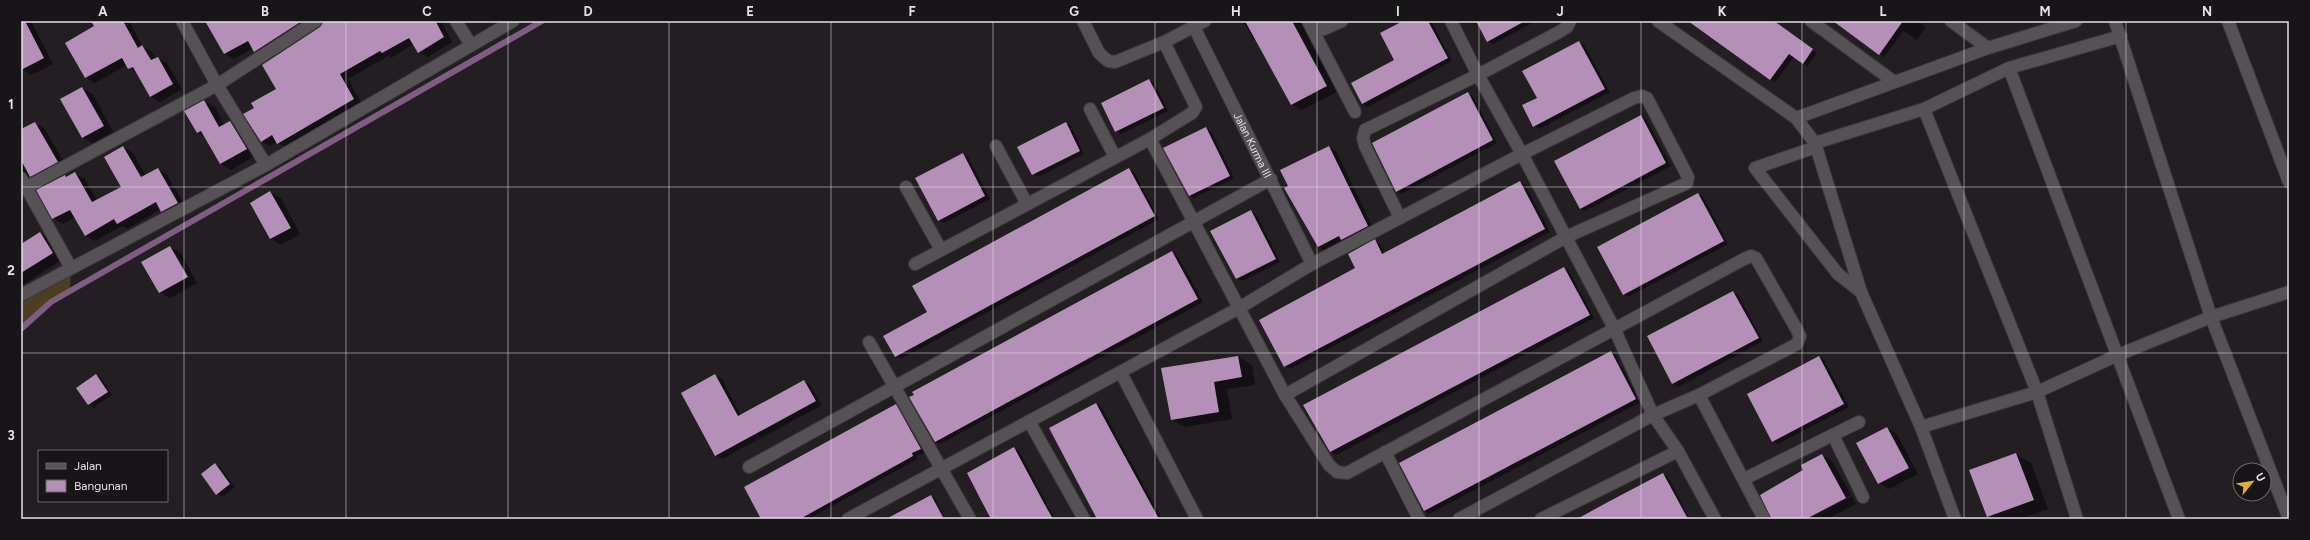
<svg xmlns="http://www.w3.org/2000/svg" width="2310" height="540" viewBox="0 0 2310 540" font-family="Figtree,sans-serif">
	<rect width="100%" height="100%" fill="#221e22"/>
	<path fill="#4a3f24" d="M71,268L70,291L51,302L21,329V295Z"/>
	<g fill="#0007">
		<path d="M21,21H31L53,64L31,75L21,68Z"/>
		<path d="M99,21H129L143,47L152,52L156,59L158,58L167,63L182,89L160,102L150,96L138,74L127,65L95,83L85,78L96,27Z"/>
		<path d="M218,21H318L264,56L253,48L234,59L225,54L209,26Z"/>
		<path d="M325,21H441L452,42L428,57L419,52L414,44L391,58L388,56L348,79L362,104L287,148L277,142L270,146L261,141L255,108L277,90Z"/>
		<path d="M1248,21H1300L1337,92L1302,110L1292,104L1258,42L1253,39L1244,23Z"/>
		<path d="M1405,21H1431L1452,61L1368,107L1363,104L1395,60Z"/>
		<path d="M1477,21H1536L1493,44L1488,41Z"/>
		<path d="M1690,21H1774L1817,53L1808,66L1794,57L1775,82Z"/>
		<path d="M1834,21H1918L1926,27L1917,40L1903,31L1884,57Z"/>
		<path d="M1579,42L1584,45L1610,92L1539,129L1534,126L1538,98L1524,72Z"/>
		<path d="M1149,80L1154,83L1168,111L1121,134L1116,131Z"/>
		<path d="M82,88L93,94L113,132L93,143L83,138Z"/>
		<path d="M1468,94L1473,96L1497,143L1401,194L1396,191Z"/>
		<path d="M204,101L215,107L224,125L230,122L240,128L257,155L231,170L221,164L206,137L198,133L186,111Z"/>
		<path d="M1641,116L1646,119L1671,166L1585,211L1580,208Z"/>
		<path d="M35,123L45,129L67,168L40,182L30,176L21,184V131Z"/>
		<path d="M1066,124L1071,126L1084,154L1038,177L1033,174Z"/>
		<path d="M1206,128L1211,131L1234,178L1194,198L1189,195Z"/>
		<path d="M123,147L133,153L146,176L158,169L167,175L187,209L172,217L161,209L127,229L122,226L95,241L85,235L75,217L63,224L53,218L65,176L68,178L75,174L85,179L97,201L122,187Z"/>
		<path d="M1329,147L1336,151L1374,230L1325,251L1318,247L1289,186Z"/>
		<path d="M963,154L968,157L990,199L944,223L939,220Z"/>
		<path d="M1129,169L1134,172L1159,219L901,359L896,356L928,313Z"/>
		<path d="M1520,182L1525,185L1550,232L1290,369L1285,366L1375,241L1380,244L1385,253Z"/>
		<path d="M270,192L281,198L300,234L281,245L271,239L251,203Z"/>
		<path d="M1698,195L1703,197L1728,244L1628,297L1623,294Z"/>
		<path d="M1251,211L1256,214L1280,262L1242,281L1237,278Z"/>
		<path d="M40,233L50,239L63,259L21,286V245Z"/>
		<path d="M170,247L181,253L197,283L170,298L160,292Z"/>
		<path d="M1172,252L1177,255L1203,302L940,444L935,441Z"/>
		<path d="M1564,268L1569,271L1594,318L1336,455L1331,452Z"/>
		<path d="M1733,292L1738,295L1763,341L1678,387L1673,384L1648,337Z"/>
		<path d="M1611,352L1615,355L1641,402L1429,514L1424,511Z"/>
		<path d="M1238,357L1252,365L1255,385L1227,389L1232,419L1185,427L1172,420L1163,369Z"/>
		<path d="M1819,357L1824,360L1849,407L1778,444L1773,441Z"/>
		<path d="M96,375L101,378L112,395L94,407L89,404Z"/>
		<path d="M715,376L722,379L741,416L804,381L810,385L822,405L722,459L716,455Z"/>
		<path d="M1096,404L1101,407L1162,519H1098Z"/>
		<path d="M896,405L901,408L926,452L916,456L918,459L808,519H763Z"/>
		<path d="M1887,428L1897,434L1918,474L1889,489L1878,483Z"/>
		<path d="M1014,449L1019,451L1055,519H992Z"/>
		<path d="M2016,454L2031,463L2048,509L2020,519H1992L1988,517L1971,470Z"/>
		<path d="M1822,455L1832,461L1856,504L1827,519H1808L1851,497L1850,495L1804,519H1772L1805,470Z"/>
		<path d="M215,464L220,467L235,487L222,497L217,494Z"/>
		<path d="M1663,474L1668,477L1690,519H1579Z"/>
		<path d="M930,496L935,499L946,519H888Z"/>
	</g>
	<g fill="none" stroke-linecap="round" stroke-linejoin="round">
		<path stroke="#7f5d82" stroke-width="6" d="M21,329L51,302L70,291L542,21"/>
	</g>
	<g fill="#b490b8">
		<path d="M21,21H25L44,58L21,70Z"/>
		<path d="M91,21H123L138,48L142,45L151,60L158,57L173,84L150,97L133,67L128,69L122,58L85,78L65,43L94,26Z"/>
		<path d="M205,21H302L254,52L248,41L224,54Z"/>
		<path d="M323,21H438L436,22L444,37L418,53L409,38L382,53L380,51L340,74L354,99L277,144L272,135L261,142L243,114L254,108L251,103L276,89L262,65L320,27Z"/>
		<path d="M1245,21H1292L1327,86L1291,105Z"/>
		<path d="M1403,21H1428L1448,58L1362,104L1351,83L1394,60L1380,33Z"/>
		<path d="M1476,21H1525L1487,42Z"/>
		<path d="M1688,21H1774L1813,49L1803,64L1789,54L1770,80Z"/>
		<path d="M1833,21H1903L1879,55Z"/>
		<path d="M1579,41L1605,89L1533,127L1522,105L1537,98L1522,71Z"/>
		<path d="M1149,79L1164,108L1115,132L1101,103Z"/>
		<path d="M82,87L104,126L82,138L60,99Z"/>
		<path d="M1468,92L1493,140L1396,192L1372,143Z"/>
		<path d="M204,100L219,127L230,121L247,149L220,164L201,131L197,133L184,111Z"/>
		<path d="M1641,115L1666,163L1580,209L1554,161Z"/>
		<path d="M35,122L58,162L30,177L21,160V129Z"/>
		<path d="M1066,122L1080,151L1032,175L1017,147Z"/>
		<path d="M1206,127L1230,176L1189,196L1163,148Z"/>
		<path d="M123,146L141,177L158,168L178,203L161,212L156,202L117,224L114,219L85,236L70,210L52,219L36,190L65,175L66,177L75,172L92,202L121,187L104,157Z"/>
		<path d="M1329,146L1368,226L1341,240L1339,236L1318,247L1284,188L1288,186L1280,170Z"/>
		<path d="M963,153L985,196L938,221L915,178Z"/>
		<path d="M1129,168L1155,216L895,357L883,336L927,312L912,286Z"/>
		<path d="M1520,181L1545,229L1284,367L1259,320L1355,268L1348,254L1375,239L1382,254Z"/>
		<path d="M270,191L291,228L270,239L250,203Z"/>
		<path d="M1698,193L1724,241L1623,295L1597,247Z"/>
		<path d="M1251,210L1276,259L1236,279L1210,231Z"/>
		<path d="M40,232L53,253L21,273V244Z"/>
		<path d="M170,246L188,277L159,293L141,262Z"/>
		<path d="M1172,251L1198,299L935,442L909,397L914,395L912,392Z"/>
		<path d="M1564,267L1590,315L1330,452L1303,405Z"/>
		<path d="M1733,291L1759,338L1672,384L1647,336Z"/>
		<path d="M1611,351L1636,399L1424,511L1399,463Z"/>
		<path d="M1238,356L1242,377L1214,382L1219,412L1171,420L1161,368Z"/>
		<path d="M1819,356L1844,404L1772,442L1747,394Z"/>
		<path d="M96,374L108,392L88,405L76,388Z"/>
		<path d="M715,374L738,416L804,380L816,401L715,456L681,393Z"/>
		<path d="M1096,403L1111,431L1159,519H1097L1088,502L1049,428Z"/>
		<path d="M896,404L921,449L912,453L913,456L800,519H761L744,487Z"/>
		<path d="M1887,427L1909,468L1878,484L1856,443Z"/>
		<path d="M1014,447L1045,505L1053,519H991L982,502L967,473Z"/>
		<path d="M2016,453L2034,500L1987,517L1969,470Z"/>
		<path d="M1822,454L1846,498L1806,519H1771L1760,495L1803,470L1801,465Z"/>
		<path d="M215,463L230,484L216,495L201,474Z"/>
		<path d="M1663,473L1688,519H1577L1608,502Z"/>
		<path d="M931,495L944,519H886L918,502Z"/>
	</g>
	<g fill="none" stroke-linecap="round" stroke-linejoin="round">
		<g stroke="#3b383b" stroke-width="14">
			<g id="minor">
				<path d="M182,21L217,85L266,165"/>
				<path d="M456,21L471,45"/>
				<path d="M1083,21L1099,53L1108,61L1115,62L1164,42L1205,21"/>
				<path d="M1308,21L1355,112"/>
				<path d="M1320,21L1324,29L1342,21"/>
				<path d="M1451,21L1478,75L1522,154L1614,328L1653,415L1678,451L1715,519"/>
				<path d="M1658,21L1796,118L1815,143L1861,292L1921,427L1955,519"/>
				<path d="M1811,21L1893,81"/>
				<path d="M1951,21L1988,48"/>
				<path d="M2115,21L2211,317L2289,519"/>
				<path d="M2228,21L2289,182"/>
				<path id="s1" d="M1194,27L1312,264"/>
				<path d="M2009,68L2179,519"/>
				<path d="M1090,109L1115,157"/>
				<path d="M1924,109L2037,392L2077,519"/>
				<path d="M1796,118L1988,48L2076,21"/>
				<path d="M1150,139L1285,395L1329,465L1337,472L1347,473L1744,259L1751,256L1756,258L1797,330L1800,336L1797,344L1699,395L1653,415L1459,519"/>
				<path d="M1815,143L1924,109L2009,68L2121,36"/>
				<path d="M996,146L1027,204"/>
				<path d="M1816,147L1755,168L1838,274L1861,292"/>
				<path d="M21,178L71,268"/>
				<path d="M906,187L941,250"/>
				<path d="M21,190L217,85L316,21"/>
				<path d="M1400,218L1365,146L1363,138L1365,130L1478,75L1559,32L1567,27L1570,21"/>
				<path d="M915,264L1150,139L1192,113L1196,107L1164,42"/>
				<path d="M21,295L266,165L513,21"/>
				<path d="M869,342L970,519"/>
				<path d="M1121,373L1197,519"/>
				<path d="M1699,395L1764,519"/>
				<path d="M1029,421L1084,519"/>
				<path d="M1921,427L2037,392L2118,355L2211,317L2289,292"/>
				<path d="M1833,435L1863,497"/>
				<path d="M1385,452L1419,519"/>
				<path d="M749,467L1271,179"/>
				<path d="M1744,479L1859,422"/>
				<path d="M848,519L1239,308L1312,264L1522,154L1634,98L1642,96L1647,98L1688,177L1687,183L1566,237L1285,395"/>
				<path d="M1541,519L1678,451"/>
			</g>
		</g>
		<use href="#minor" stroke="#555155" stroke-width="12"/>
	</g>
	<path fill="none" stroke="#e3e1e3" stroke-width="1" stroke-opacity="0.55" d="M184,21V519M346,21V519M508,21V519M669,21V519M831,21V519M993,21V519M1155,21V519M1317,21V519M1479,21V519M1641,21V519M1802,21V519M1964,21V519M2126,21V519M21,187H2289M21,353H2289"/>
	<g text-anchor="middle" stroke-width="4" stroke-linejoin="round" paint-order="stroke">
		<g font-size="11" fill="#e3e1e3" stroke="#181518">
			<text dy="4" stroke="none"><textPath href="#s1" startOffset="132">Jalan Kurma III</textPath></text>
		</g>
	</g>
	<rect width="2310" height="540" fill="none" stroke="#181518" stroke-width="44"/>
	<rect x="38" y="450" width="130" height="52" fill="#181518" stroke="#696769"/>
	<rect x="46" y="463" width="20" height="6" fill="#555155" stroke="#696769"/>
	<text x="74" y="470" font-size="12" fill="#e3e1e3">Jalan</text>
	<rect x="46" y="480" width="20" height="12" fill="#b490b8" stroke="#696769"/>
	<text x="74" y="490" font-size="12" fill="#e3e1e3">Bangunan</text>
	<g transform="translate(2252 482) rotate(60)"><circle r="19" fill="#181518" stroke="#696769"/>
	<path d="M0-3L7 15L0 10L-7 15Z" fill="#deb133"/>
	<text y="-6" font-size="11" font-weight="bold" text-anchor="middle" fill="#e3e1e3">U</text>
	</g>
	<rect x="22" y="22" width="2266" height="496" fill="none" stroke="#e3e1e3" stroke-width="1.5"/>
	<g font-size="13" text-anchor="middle" font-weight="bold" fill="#e3e1e3">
		<text x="103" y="16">A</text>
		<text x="265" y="16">B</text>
		<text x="427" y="16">C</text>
		<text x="588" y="16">D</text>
		<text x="750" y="16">E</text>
		<text x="912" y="16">F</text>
		<text x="1074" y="16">G</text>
		<text x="1236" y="16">H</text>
		<text x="1398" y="16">I</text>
		<text x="1560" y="16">J</text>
		<text x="1722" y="16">K</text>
		<text x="1883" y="16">L</text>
		<text x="2045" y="16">M</text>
		<text x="2207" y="16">N</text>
		<text x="11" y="109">1</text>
		<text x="11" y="275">2</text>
		<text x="11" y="440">3</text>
	</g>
</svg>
